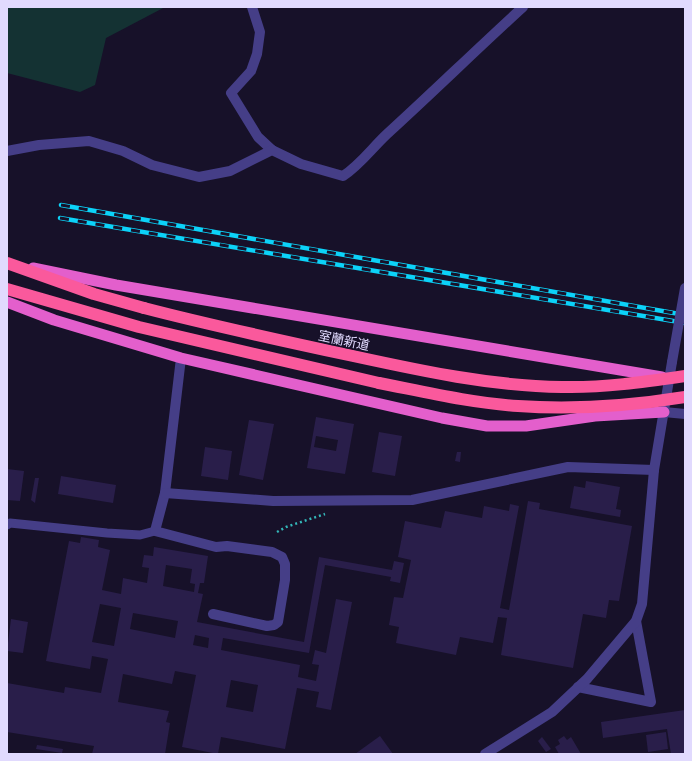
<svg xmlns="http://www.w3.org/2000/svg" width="692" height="761" viewBox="0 0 692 761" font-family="'Archivo Narrow','Noto Sans JP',sans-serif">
	<rect width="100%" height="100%" fill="#171129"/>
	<path fill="#143233" d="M7,7H165L106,38L95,85L80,92L7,73Z"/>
	<g fill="#291e4a" fill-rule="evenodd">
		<path d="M316,417L354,424L345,474L307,468ZM316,436L338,440L336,451L314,447Z"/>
		<path d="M249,420L274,424L263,480L239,475Z"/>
		<path d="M379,432L402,436L395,476L372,472Z"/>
		<path d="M205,447L232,451L228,480L201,476Z"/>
		<path d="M457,452H461L460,462L455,461Z"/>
		<path d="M7,469L24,471L20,501L7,500Z"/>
		<path d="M61,476L116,485L113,503L58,494Z"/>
		<path d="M35,478H39L35,503L31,500Z"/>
		<path d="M586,481L620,487L616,509L621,510L620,517L570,508L574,486L585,488Z"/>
		<path d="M528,501L540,503L539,509L632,526L619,601L609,600L606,618L583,614L573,668L501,655L507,618L498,617L493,643L460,637L456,655L396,643L399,627L389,625L394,597L403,598L411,560L398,557L405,521L441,528L445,511L482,518L484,506L509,511L510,504L519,506L500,608L509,610Z"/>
		<path d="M81,537L99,540L98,547L110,550L102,590L121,594L123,578L147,583L149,568L142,567L144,555L153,556L154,547L208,556L204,583H200L198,593L203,594L197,622L304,642L319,557L392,570L394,561L404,563L400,583L390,581L391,577L325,565L309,653L223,638L221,650L300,665L298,677L316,681L319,665L312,664L315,650L326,653L336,599L352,602L331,710L316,707L319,692L297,688L285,749L221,737L218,754L182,747L196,675L175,671L172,684L123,674L118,702L169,711L166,722L170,723L165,754H92L94,746L7,732V683L64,693L65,687L101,693L108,659L92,656L90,669L46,661L69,541L80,543ZM166,565L192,569L190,583L195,584L194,592L163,586ZM100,604L121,608L114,646L92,642ZM133,613L178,621L175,638L130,629ZM195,635L209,638L208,648L193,645ZM231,680L258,685L253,712L226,707Z"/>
		<path d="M11,619L28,622L23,653L7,651Z"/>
		<path d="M685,710V754H671L667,729L603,738L601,722Z"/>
		<path d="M666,732L668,749L648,752L646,735Z"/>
		<path d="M380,736L393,754H355Z"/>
		<path d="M564,736L567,740L571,737L581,754H559L555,747L560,744L558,740Z"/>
		<path d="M542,737L551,749L546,752L538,741Z"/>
		<path d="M37,745L63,749L62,753L36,749Z"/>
	</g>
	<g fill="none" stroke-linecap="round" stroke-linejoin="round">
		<path stroke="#34b8b9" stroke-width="2.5" stroke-dasharray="2 3" stroke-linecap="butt" d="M277,532L286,527L325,514"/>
		<path stroke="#453e87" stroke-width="9" d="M7,525L10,523L107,533L140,535L155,531"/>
		<g stroke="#453e87" stroke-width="10">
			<path d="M252,7L260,32L257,54L251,71L231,93L258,137L272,150"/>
			<path d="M7,151L39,145L89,141L123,151L152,165L199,177L230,171L272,150L301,164L343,176C360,165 372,148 387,134C433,92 477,49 523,7"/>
			<path d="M181,358L165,493L155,531L216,547L227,546L272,552L282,557L285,564V580L278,622L274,625L267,626L213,614"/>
			<path d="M165,493L273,501L412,500L568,467L654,470"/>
			<path d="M578,687L651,702L636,621"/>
		</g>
		<g stroke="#453e87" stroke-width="10">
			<path d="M664,412L685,414"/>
			<path d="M485,754L552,712L587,679L636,621L642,604L654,470L672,362"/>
		</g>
		<g stroke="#e35fcc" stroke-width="11">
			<path d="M33,268L116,285L662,377"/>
			<path d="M7,302L54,320L181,358L442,418L487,426H526L595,416L664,412"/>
		</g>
		<g stroke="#fa599c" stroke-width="12">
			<path d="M7,263L94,294L144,308"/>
			<path d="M7,289L139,327L379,383"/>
		</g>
		<g stroke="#0cd2f8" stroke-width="4.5">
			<g id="rail">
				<path d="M61,205L685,315"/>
				<path d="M60,218L685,323"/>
			</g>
		</g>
		<use href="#rail" stroke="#171129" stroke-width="3" stroke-dasharray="9" stroke-linecap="butt"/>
		<path stroke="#453e87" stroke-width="10" d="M672,362L685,288"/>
		<g stroke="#fa599c" stroke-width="12">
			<path d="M144,308C213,326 283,341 353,356C422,371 491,386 562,387C603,388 644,382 685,376"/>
			<path d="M379,383C425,392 471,403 518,406C574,410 629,406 685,397"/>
		</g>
	</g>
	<g text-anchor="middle" stroke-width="3" stroke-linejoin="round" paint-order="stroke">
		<g font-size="13" fill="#e1dafe" stroke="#171129">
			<text transform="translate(344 340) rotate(12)" y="5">室蘭新道</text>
		</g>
	</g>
	<rect width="692" height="761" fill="none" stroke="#e1dafe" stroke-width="16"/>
</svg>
